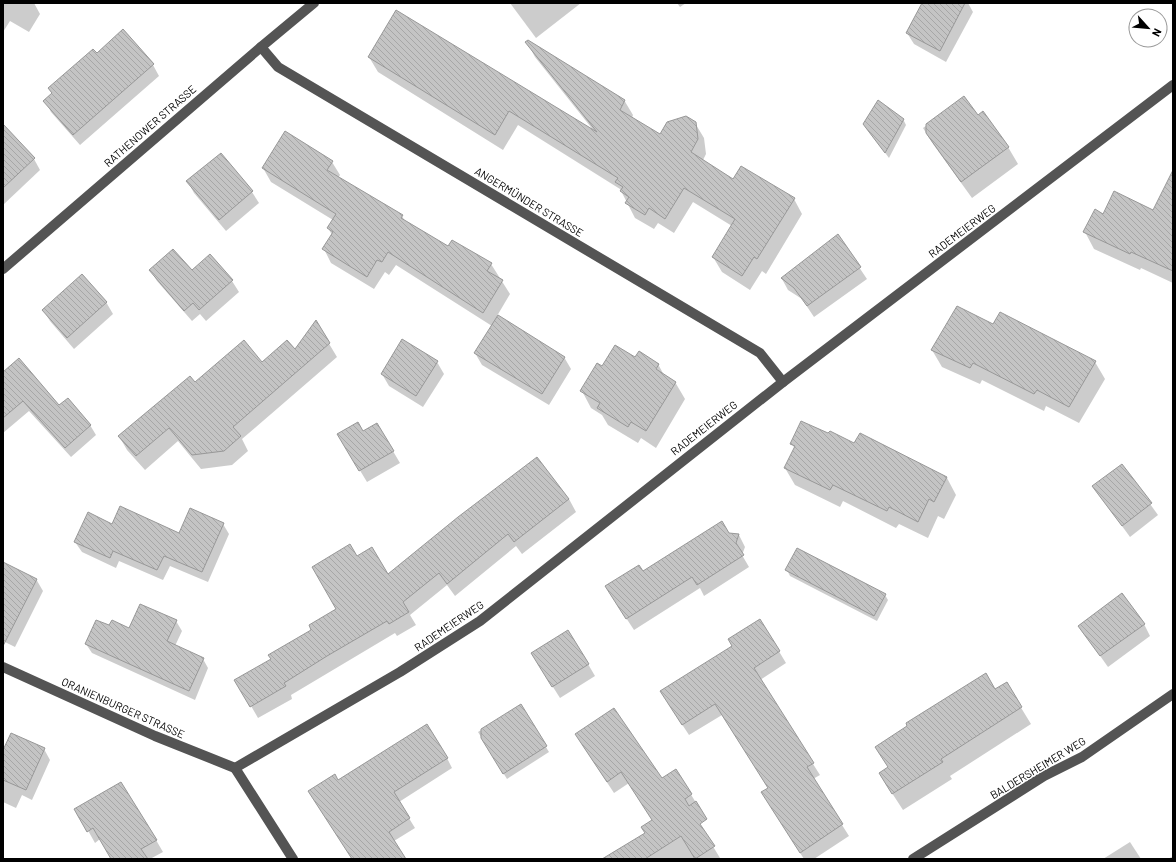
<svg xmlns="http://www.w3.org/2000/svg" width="1176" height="862" viewBox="0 0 1176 862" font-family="Barlow,sans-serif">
	<defs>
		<pattern id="building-back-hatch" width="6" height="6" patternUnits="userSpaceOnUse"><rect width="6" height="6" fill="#c4c4c4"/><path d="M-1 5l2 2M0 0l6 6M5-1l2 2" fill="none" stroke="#a7a7a7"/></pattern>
	</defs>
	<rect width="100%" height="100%" fill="#fff"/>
	<g fill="#0003">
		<path d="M3,3H34L40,14L29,32L10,21L3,32Z"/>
		<path d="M510,3H581L536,38Z"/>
		<path d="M677,3H686L680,7Z"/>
		<path d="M923,3H968L973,12L946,62L914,44L907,33Z"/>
		<path d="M123,31L153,65L159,76L80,145L51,112L45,101L52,94L49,89L97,54Z"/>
		<path d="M527,42L624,100L633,115L632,118L660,135L695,123L704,138L706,154L703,160L733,181L794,199L802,214L766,274L762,271L750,290L722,272L713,257L732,226L693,202L674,233L658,223L654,229L635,218L620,189L518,125L503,150L378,72L369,57L594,131L535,57Z"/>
		<path d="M964,97L977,116L1008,147L1018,164L972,198L933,144L923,128Z"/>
		<path d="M903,119L906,125L889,158L867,129Z"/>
		<path d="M3,126L34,159L40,170L3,205Z"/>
		<path d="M220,154L252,192L259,203L226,231L194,193L188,182Z"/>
		<path d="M332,162L340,175L338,178L402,216L405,221L449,247L491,264L510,294L497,316L564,357L571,369L549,405L482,365L475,353L492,326L396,265L389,275L385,272L374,289L331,263L324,249L332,235L328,228L333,220L271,182L263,168Z"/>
		<path d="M1173,208V283L1141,268L1140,270L1094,249L1085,232L1104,215L1153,212Z"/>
		<path d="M838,236L867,279L814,317L802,299L788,290L782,279Z"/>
		<path d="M210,256L232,281L239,292L206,321L200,314L192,321L157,281L150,270L192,272Z"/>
		<path d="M106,302L113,314L74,349L50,321L43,310Z"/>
		<path d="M316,322L337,357L242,439L248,451L232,465L201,469L178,441L145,470L127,450L119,436L195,384L295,350Z"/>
		<path d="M994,325L1095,362L1105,379L1079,423L1046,406L1044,411L982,380L980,384L942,367L932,350Z"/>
		<path d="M636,358L658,364L665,377L675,382L685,399L656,448L641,438L638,443L608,425L602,415L591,408L582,391L602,368Z"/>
		<path d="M437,362L444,374L423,407L389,386L382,374Z"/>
		<path d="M3,374L90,425L96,435L71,457L29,411L3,433Z"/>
		<path d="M377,424L400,463L367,482L338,434L363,432Z"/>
		<path d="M792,444H855L947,478L956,495L944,519L938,516L928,538L899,524L896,528L843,501L840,507L795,485L785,468L795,449Z"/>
		<path d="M1122,465L1158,515L1130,537L1093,486Z"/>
		<path d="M569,499L576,512L522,554L516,546L455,596L447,585L410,615L416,625L397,636L395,633L291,695L292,699L258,718L236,680L272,659L313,630L338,609L356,557L387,576Z"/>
		<path d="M223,524L229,534L208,582L170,566L163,580L119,561L116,568L82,552L75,542L113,525L179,534Z"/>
		<path d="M729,534L739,535L745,547L742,555L749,567L704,596L700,588L634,630L613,598L642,572Z"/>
		<path d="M3,563L36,579L43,591L15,647L3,641Z"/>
		<path d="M787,570L885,595L888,600L877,621L790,576Z"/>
		<path d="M760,620L786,663L760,680L820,775L813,779L849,836L814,859H804L769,804V788L722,715L689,735L668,703Z"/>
		<path d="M176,621L182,631L175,646L203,659L208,668L195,700L92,653L86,644L109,627L129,629Z"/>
		<path d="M1144,624L1150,636L1108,667L1079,626Z"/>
		<path d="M588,664L595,676L560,698L539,665Z"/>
		<path d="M1006,683L1031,724L950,776L952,779L903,810L890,790L889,768Z"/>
		<path d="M520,705L549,752L507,779L478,732Z"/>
		<path d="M583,746L662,780L676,770L698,806L691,810L720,858L604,859L646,833L653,821L629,783L614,793Z"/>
		<path d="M44,749L50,760L32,800L22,795L16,808L3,802V753Z"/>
		<path d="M447,758L452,768L399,802L415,828L394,841L405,859H352L338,781Z"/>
		<path d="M76,809L156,840L163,852L150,859H112L100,839L95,843Z"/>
		<path d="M1130,842L1141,859H1103Z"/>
		<path d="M1173,856V859H1168Z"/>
	</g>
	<g fill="url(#building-back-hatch)" stroke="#989898">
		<path d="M922,3H965L940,51L906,33Z"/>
		<path d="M396,10L597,132L525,42L528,40L625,100L620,110L660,134L667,122L686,116L696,122L698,139L691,152L733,179L741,166L795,198L757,259L754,257L742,276L712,257L735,219L684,188L665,219L649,208L645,215L625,203L629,197L620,191L623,187L615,182L618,178L509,111L495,135L368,57Z"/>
		<path d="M123,29L154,64L73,135L43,101L52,93L48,88L93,49L97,53Z"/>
		<path d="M964,96L978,115L983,111L1009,147L961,182L926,133V124Z"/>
		<path d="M878,100L904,119L885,153L863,124Z"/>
		<path d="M3,124L35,158L3,188Z"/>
		<path d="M285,131L333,161L327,170L403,215L401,218L448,246L452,240L492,263L487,271L503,280L483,313L388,252L382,262L377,260L367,277L322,249L333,232L327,228L336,214L262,168Z"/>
		<path d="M221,153L253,191L219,220L186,181Z"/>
		<path d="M1173,170V271L1131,252L1130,254L1083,232L1095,209L1103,214L1114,191L1153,210Z"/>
		<path d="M838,234L861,267L807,306L794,288L781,278Z"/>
		<path d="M173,249L192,270L210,254L233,280L199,310L193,303L184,311L149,270Z"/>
		<path d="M82,274L107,302L67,338L42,310Z"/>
		<path d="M957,306L993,324L1000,312L1096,361L1069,407L1037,390L1034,394L973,363L970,368L931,350Z"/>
		<path d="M498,315L565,357L542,394L474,353Z"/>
		<path d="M316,320L330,343L233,427L241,436L224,451L192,455L169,428L136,456L118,436L190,376L195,382L244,340L262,362L287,340L295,349Z"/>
		<path d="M402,339L438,361L416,396L381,374Z"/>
		<path d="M615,345L635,357L639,351L659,364L656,369L676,382L646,431L631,422L628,427L597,408L600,403L580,391L597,363L602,366Z"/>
		<path d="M19,358L59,405L68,398L91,425L65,448L23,401L3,418V372Z"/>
		<path d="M801,421L828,433L830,431L854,443L860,433L947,477L934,502L929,499L918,522L889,507L887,511L833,485L830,490L784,468L795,446L790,444Z"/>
		<path d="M358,422L363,431L377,423L394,451L359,471L337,434Z"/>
		<path d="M537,457L569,499L514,542L508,534L447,584L439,573L403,602L409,612L389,624L387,621L327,656L284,683L286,686L250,707L234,680L271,659L268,655L311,630L309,625L336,609L312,567L350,544L357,556L372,547L388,574L458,517Z"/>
		<path d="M1122,464L1152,503L1122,526L1092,486Z"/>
		<path d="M120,506L179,533L190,508L224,523L202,572L164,556L157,570L113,551L110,558L74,542L88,512L112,524Z"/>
		<path d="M722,521L729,533L739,534L736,543L744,555L697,585L692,577L626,619L605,586L639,565L643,571Z"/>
		<path d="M797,548L886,594L874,616L785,570Z"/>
		<path d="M3,562L37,579L3,646Z"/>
		<path d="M1122,593L1145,624L1100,656L1078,626Z"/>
		<path d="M140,604L177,620L167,641L204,658L189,691L85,644L96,620L109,625L112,620L129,628Z"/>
		<path d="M760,619L780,651L754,668L814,763L807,767L843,824L800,853L761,792L768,788L715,704L682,725L660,691L732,646L728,639Z"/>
		<path d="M568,630L589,664L552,687L531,653Z"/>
		<path d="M986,673L995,689L1007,682L1022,707L941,759L943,762L892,794L879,773L888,767L875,747L907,726L906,723Z"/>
		<path d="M521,704L547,746L503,774L481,738V729Z"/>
		<path d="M614,708L662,778L676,769L692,794L685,799L689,806L696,801L707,819L700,824L715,846L695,859L681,836L645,859H602L645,833L641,827L652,820L621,772L607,782L575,734Z"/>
		<path d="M427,724L448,758L394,792L410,818L389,832L406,859H352L308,791L335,774L338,780Z"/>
		<path d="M11,733L45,748L26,790L3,780V750Z"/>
		<path d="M121,782L157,840L141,849L148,859H111L93,828L87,832L74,809Z"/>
	</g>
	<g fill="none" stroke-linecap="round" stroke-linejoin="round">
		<g stroke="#545454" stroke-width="10">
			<path d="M261,47L278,67L760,353L783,382"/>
			<path d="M3,269L261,47L314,3"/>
			<path d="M3,667L155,736L235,768"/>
			<path d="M235,768L400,672L480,621L783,382L1173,85"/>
			<path d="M235,768L293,859"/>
			<path d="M913,859L1044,776L1082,757L1173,694"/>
		</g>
	</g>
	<g text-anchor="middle" stroke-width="3" stroke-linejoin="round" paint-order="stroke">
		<g font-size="11" fill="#000" stroke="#fff">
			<text transform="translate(150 126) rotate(-41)" y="4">RATHENOWER STRASSE</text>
			<text transform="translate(529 202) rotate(31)" y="4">ANGERMÜNDER STRASSE</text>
			<text transform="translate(962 231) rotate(-37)" y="4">RADEMEIERWEG</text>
			<text transform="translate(704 428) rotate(-38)" y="4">RADEMEIERWEG</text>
			<text transform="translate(449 626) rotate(-34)" y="4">RADEMEIERWEG</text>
			<text transform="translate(123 708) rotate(24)" y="4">ORANIENBURGER STRASSE</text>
			<text transform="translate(1038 768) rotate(-31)" y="4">BALDERSHEIMER WEG</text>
		</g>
	</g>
	<rect width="1176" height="862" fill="none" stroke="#000000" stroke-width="8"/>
	<g transform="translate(1148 28) rotate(117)"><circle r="19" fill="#ffffff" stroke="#999999"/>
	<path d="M0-3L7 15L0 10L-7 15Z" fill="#000000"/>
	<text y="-6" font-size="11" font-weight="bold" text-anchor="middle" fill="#000000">N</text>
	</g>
</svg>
